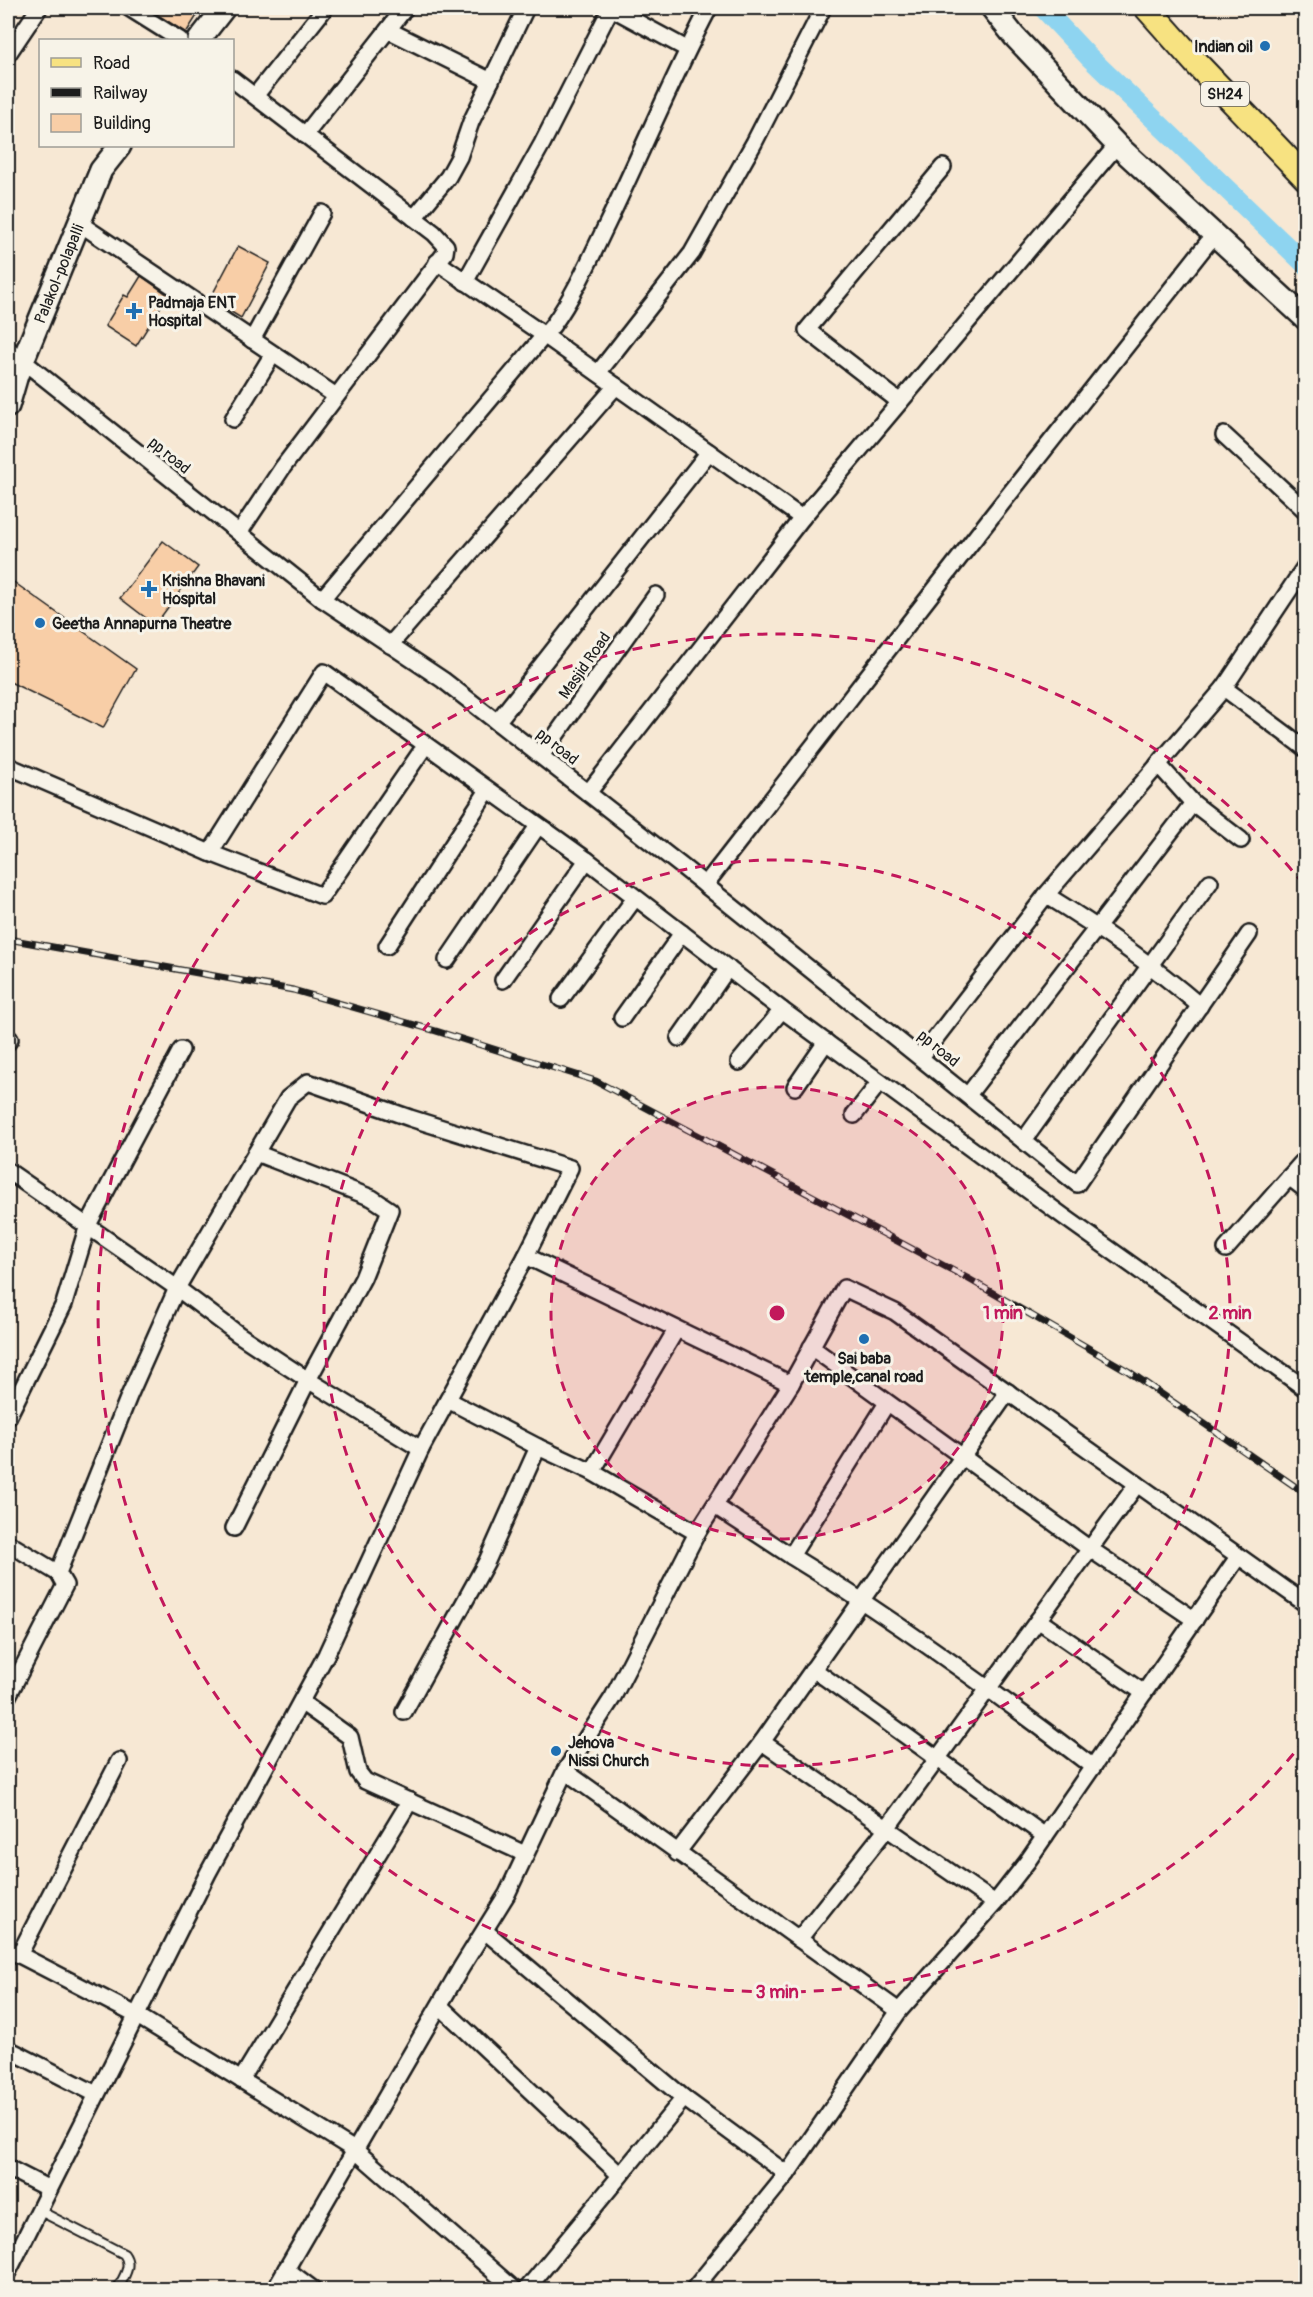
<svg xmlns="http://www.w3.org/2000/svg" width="1313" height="2297" viewBox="0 0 1313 2297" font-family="Pangolin,sans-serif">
	<rect width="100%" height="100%" fill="#f7e8d4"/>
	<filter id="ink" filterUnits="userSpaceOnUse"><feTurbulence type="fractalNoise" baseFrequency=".0167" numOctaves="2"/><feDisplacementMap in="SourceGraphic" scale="12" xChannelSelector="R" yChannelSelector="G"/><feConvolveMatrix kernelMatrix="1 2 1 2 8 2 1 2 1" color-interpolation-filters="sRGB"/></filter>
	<g filter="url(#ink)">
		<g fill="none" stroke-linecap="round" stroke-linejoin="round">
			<path stroke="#8ed4f0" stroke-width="20" d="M1043,8L1088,56L1306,265"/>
		</g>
		<g fill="#f8cea7" stroke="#1c1c1c" stroke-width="1.5">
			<path d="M147,8H189L198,14L186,33Z"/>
			<path d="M238,246L270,263L241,318L210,299Z"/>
			<path d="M141,276L168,295L136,346L105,326L124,295L128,297Z"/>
			<path d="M163,541L198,567L155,625L120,598Z"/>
			<path d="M8,578L136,669L103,728L8,681Z"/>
		</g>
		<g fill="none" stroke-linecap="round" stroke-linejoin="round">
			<g stroke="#1c1c1c" stroke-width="12">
				<path id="lane" d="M38,2210L124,2254C133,2266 123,2278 117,2290"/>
			</g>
			<g stroke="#1c1c1c" stroke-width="20">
				<g id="street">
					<path d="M129,8L180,40"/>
					<path d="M611,8L687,49"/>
					<path d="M388,30L491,81"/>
					<path d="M8,54L39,8"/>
					<path d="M232,79L434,233L446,246L445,253L283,467L239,533"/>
					<path d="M255,96L325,8"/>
					<path d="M305,135L405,8"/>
					<path d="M414,218L448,177L459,157L471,122L526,8"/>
					<path d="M79,223L336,396"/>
					<path d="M437,262L544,335L802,518"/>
					<path d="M465,282L542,144L611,8"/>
					<path d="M252,340L322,213"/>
					<path d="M8,349L322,599L443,680L497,722L684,868L1077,1184L1249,934"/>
					<path d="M598,373L692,253L754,143L823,8"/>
					<path d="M900,402L807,330L943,167"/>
					<path d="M233,419L273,354"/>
					<path d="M1224,435L1306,511"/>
					<path d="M322,599L553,325C575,294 590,259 607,224C642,152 672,78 709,8"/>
					<path d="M390,645L616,386"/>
					<path d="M1224,688L1306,749"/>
					<path d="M497,722L709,452"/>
					<path d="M541,756L656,595"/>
					<path d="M1158,764L1193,803L1241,840"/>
					<path d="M8,766L210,853L322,896L425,746"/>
					<path d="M588,793L802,518L1117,145"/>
					<path d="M210,853L324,672L587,860L782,1010L1063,1216L1306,1389"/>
					<path d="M705,885L992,516L1214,235"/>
					<path d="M1046,895C1100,928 1151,964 1200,1006"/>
					<path d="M387,946L488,790"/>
					<path d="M447,960L538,826"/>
					<path d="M503,980L587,860"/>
					<path d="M561,999L635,898"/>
					<path d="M622,1018L682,933"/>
					<path d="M679,1038L728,968"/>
					<path d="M8,1042L10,1039"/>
					<path d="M921,1057L1046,895L1224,688L1306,565"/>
					<path d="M739,1062L782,1010"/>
					<path d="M795,1087L826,1042"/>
					<path d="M968,1095L1193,803"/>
					<path d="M854,1115L880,1082"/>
					<path d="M1024,1140L1210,882"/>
					<path d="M8,1171L177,1288L238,1334L308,1380L421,1449"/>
					<path d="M1289,1177L1306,1190"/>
					<path d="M1226,1249L1306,1158"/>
					<path d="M526,1256L791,1384"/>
					<path d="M811,1347L1090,1549L1195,1620"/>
					<path d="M448,1400L538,1447L592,1472L697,1533"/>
					<path d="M8,1417L64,1304L88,1225L181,1050"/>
					<path d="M592,1472L676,1330"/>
					<path d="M715,1506L791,1556L887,1403"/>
					<path d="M234,1528L308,1380L363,1278L390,1210L372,1198L256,1153"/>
					<path d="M8,1543L58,1573L65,1585L8,1696"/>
					<path d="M791,1556C896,1620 995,1692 1093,1767"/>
					<path d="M1038,1620L1144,1693"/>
					<path d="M813,1669L1045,1836"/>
					<path d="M301,1702L350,1737L358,1772L365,1781L525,1854"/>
					<path d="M404,1712L487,1561L538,1447"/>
					<path d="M762,1742L995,1903"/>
					<path d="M565,1771L899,2011"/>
					<path d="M677,1853L762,1742L1008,1392"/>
					<path d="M485,1931L684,2098L787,2174"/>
					<path d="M799,1939L887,1828L1137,1484"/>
					<path d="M8,1949L136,2015L356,2151L515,2290"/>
					<path d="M19,1955L119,1761"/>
					<path d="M440,2006L620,2175"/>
					<path d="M8,2049L96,2094"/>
					<path d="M241,2080L410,1801"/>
					<path d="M8,2168L49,2189"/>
					<path d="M286,2269L314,2290"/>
					<path d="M8,2272L208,1873L326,1655L421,1449L526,1256L570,1168L410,1118L308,1082L288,1098L177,1288L129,1396L58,1573"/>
					<path d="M274,2290L461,1968L507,1894L565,1771L613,1697L697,1533L791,1384L844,1288L895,1312L1306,1604"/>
					<path d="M526,2290L684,2098"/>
					<path d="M693,2290L787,2174L899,2011L995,1903L1027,1862L1238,1557"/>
				</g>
			</g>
			<g stroke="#1c1c1c" stroke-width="26">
				<g id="secondary">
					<path d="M992,8L1014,36L1117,145L1306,319"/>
					<path d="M199,40L224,8"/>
					<path id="s1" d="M8,406L17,375L101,170L120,146"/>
				</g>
			</g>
			<g stroke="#1c1c1c" stroke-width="28">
				<path id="primary" d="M1147,8L1195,62L1306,178"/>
			</g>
			<use href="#lane" stroke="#f7f3e8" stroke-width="8"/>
			<use href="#street" stroke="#f7f3e8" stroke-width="15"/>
			<use href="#secondary" stroke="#f7f3e8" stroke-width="21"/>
			<use href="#primary" stroke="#f7e281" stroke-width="24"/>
			<g stroke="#1c1c1c" stroke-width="7">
				<path id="rail" d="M8,939L293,990L436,1031L596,1081L967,1278L1128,1371L1306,1494"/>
			</g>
			<use href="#rail" stroke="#f7f3e8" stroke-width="4.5" stroke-dasharray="14" stroke-linecap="butt"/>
		</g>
	</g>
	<circle cx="777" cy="1313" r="226" fill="#c2185b" fill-opacity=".12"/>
	<g fill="none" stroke="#c2185b" stroke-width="3" stroke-dasharray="10 8">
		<circle cx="777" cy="1313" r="226"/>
		<circle cx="777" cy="1313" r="453"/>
		<path d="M1305 1740A679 679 0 1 1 1305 886"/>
	</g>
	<g fill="#1f6fb2" stroke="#f7f3e8" stroke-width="2">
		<circle cx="1265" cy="46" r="6"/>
		<path d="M131 302h6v6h6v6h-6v6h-6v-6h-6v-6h6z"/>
		<path d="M146 580h6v6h6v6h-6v6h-6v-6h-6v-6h6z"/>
		<circle cx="40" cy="623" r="6"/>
		<circle cx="864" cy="1339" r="6"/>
		<circle cx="556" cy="1751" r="6"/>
	</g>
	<g text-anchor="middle" stroke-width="6" stroke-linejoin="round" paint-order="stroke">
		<rect fill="#f7f3e8" stroke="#5e5c59" stroke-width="1.5" x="1201" y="82" width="48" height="24" rx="4.5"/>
		<g font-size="15" font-weight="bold" fill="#1c1c1c">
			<text x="1225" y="99">SH24</text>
		</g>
		<g font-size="16" font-weight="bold" fill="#1c1c1c" stroke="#f7f3e8" text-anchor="start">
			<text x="1253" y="52" text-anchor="end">Indian oil</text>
			<text x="148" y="308">Padmaja ENT<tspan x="148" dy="18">Hospital</tspan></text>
			<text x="162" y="586">Krishna Bhavani<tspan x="162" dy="18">Hospital</tspan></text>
			<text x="52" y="629">Geetha Annapurna Theatre</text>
			<text x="864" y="1364" text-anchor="middle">Sai baba<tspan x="864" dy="18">temple,canal road</tspan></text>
			<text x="568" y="1748">Jehova<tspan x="568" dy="18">Nissi Church</tspan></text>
		</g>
		<g font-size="16" fill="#1c1c1c" stroke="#f7f3e8">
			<text dy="6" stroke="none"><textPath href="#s1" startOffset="142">Palakol-polapalli</textPath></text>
			<text transform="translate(170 455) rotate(39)" y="6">pp road</text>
			<text transform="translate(584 665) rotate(-55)" y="6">Masjid Road</text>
			<text transform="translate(558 746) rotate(38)" y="6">pp road</text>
			<text transform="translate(939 1048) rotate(39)" y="6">pp road</text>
		</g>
	</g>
	<circle cx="777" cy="1313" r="9" fill="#c2185b" stroke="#f7f3e8" stroke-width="3"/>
	<g font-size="18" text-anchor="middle" font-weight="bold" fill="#c2185b" stroke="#f7f3e8" stroke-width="6" stroke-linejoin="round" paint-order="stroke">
		<text x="1003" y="1319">1 min</text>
		<text x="1230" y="1319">2 min</text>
		<text x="777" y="1998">3 min</text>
	</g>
	<rect width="1313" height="2297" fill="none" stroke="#f7f3e8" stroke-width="30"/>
	<rect x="15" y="15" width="1283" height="2267" fill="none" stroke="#1c1c1c" stroke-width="2" filter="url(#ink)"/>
	<rect x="39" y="39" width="195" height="108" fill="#f7f3e8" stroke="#9f9d96" stroke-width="1.5"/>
	<rect x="51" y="58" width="30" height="9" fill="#f7e281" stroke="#9f9d96" stroke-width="1.5"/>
	<text x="93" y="69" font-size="18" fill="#1c1c1c">Road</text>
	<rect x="51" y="88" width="30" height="9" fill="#1c1c1c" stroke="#9f9d96" stroke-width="1.5"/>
	<text x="93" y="99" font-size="18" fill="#1c1c1c">Railway</text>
	<rect x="51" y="114" width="30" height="18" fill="#f8cea7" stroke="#9f9d96" stroke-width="1.5"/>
	<text x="93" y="129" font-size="18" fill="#1c1c1c">Building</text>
</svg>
